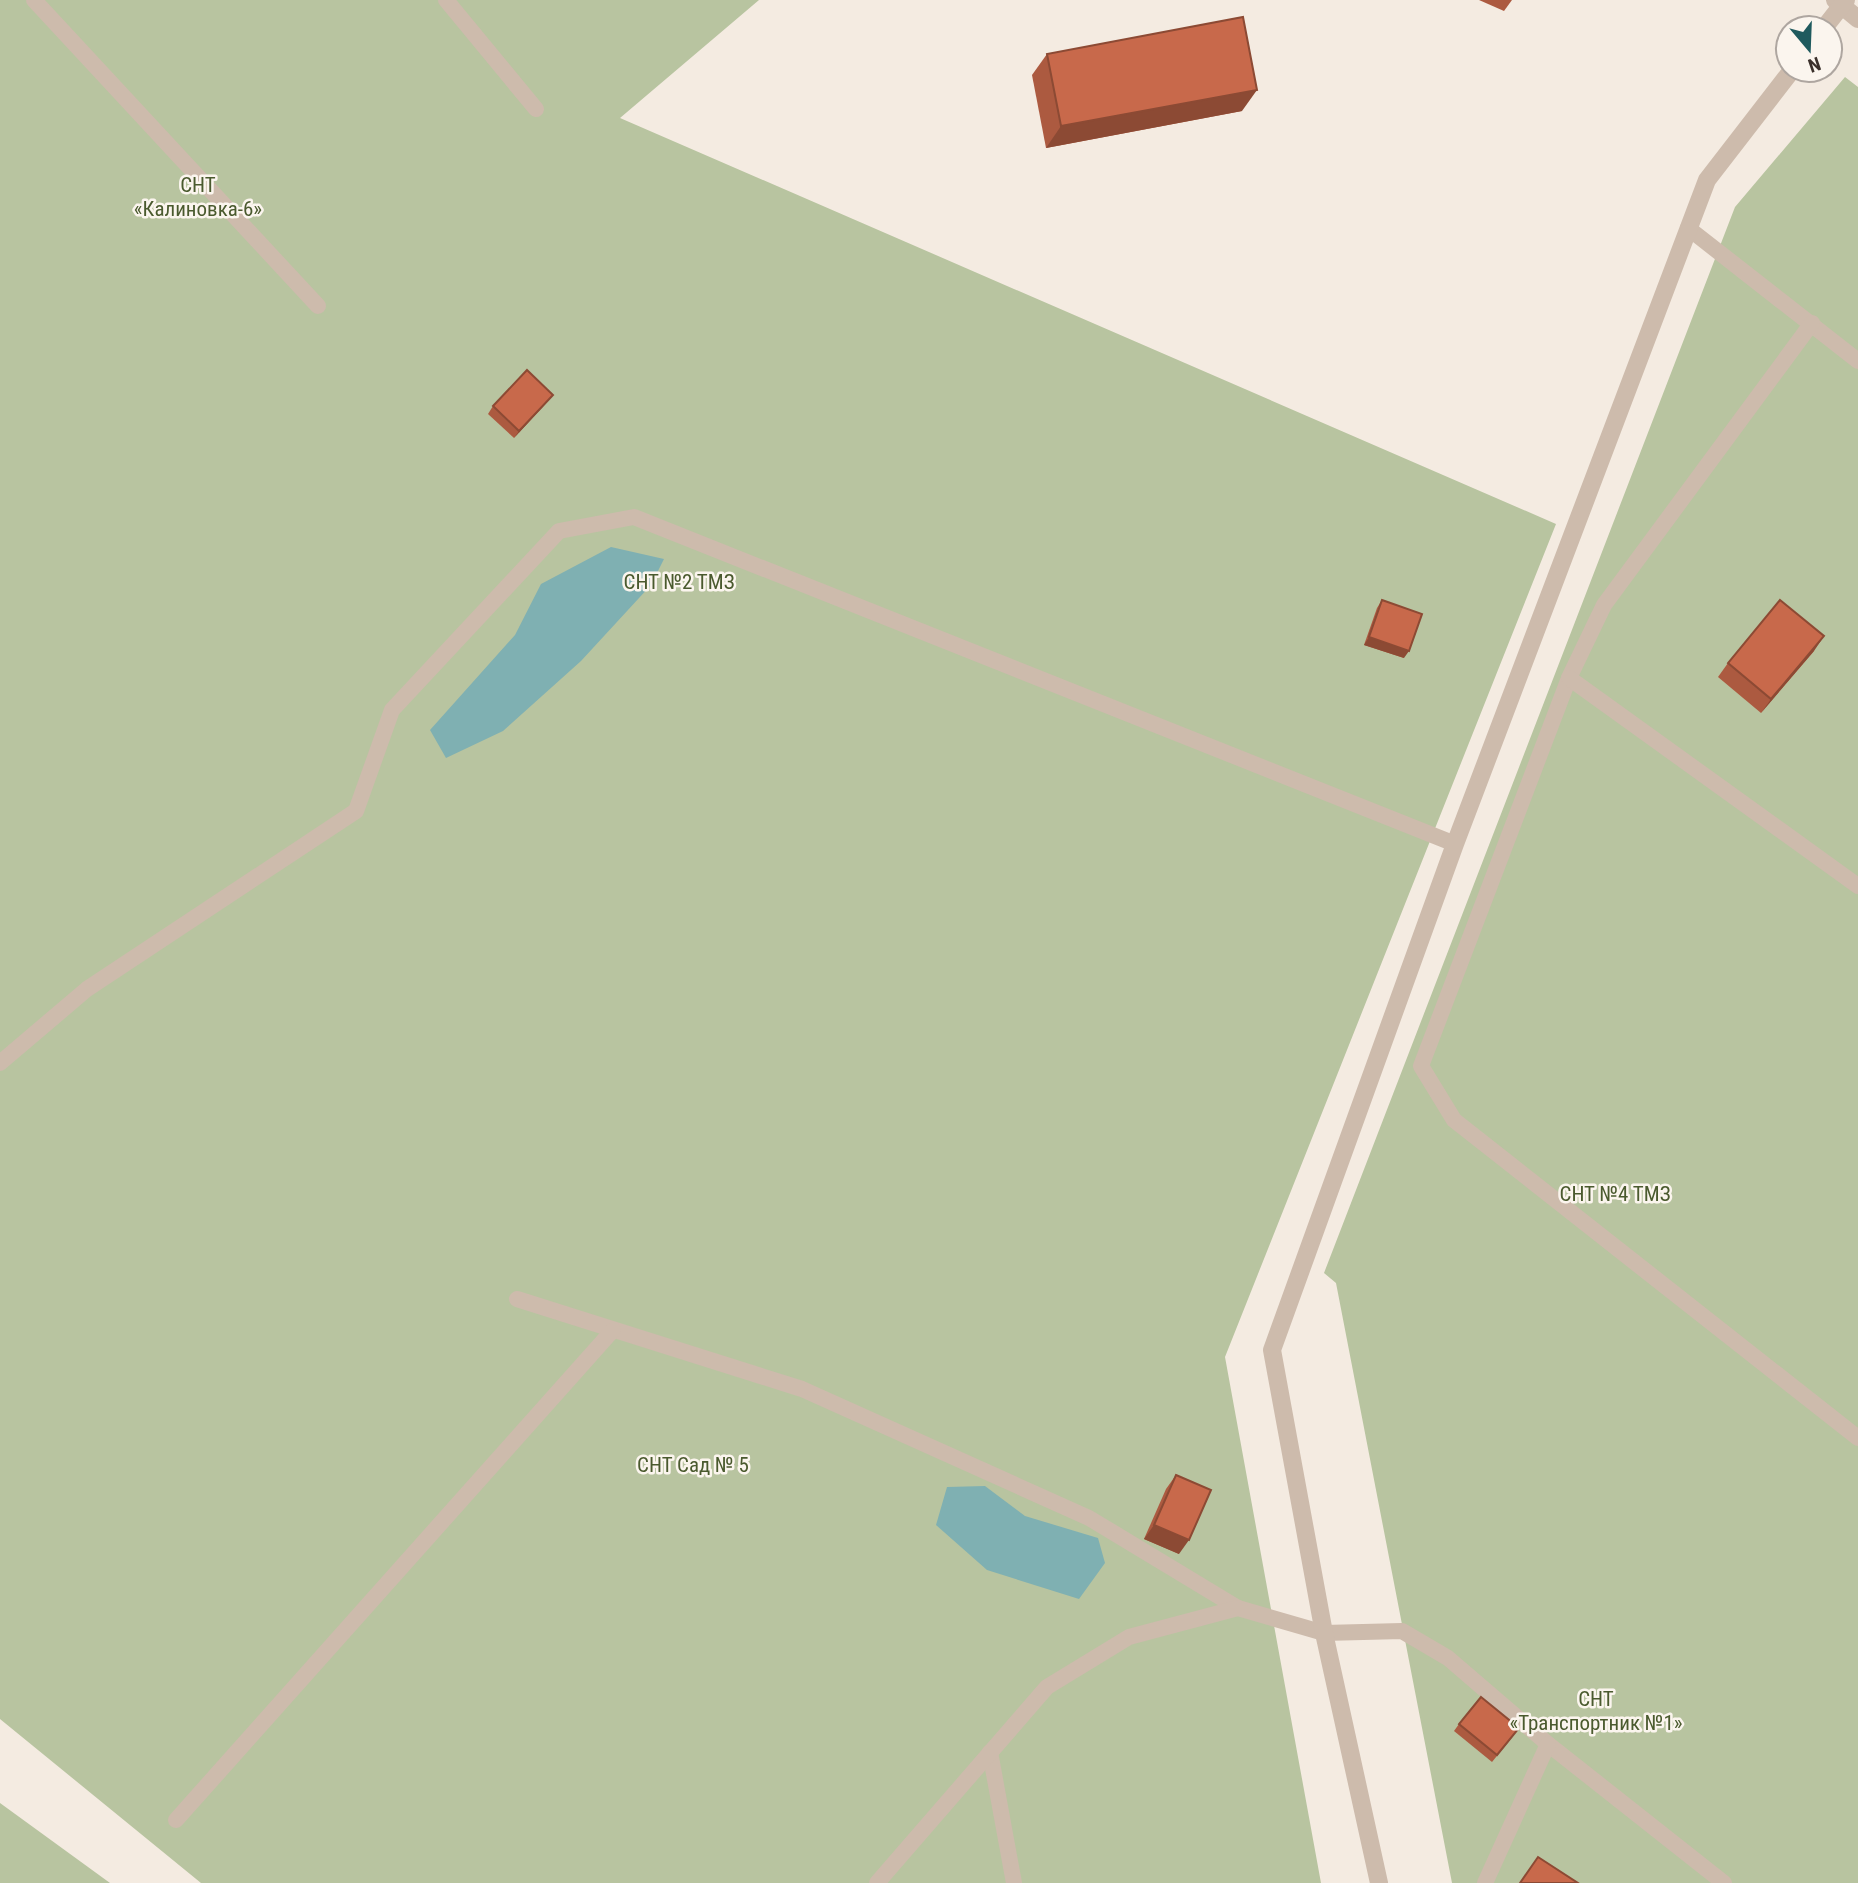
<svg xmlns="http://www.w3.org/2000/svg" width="1858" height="1883" viewBox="0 0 1858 1883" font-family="'Roboto Condensed',sans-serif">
	<rect width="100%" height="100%" fill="#f4ebe1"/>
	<g fill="#b8c4a0">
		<path d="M0,0H759L620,118L1556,524L1225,1357L1321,1883H201L0,1719Z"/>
		<path d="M1845,77L1858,87V1883H1452L1336,1283L1324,1273L1735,207Z"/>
		<path d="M0,1803L110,1883H0Z"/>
	</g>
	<g fill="#7fb0b2">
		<path d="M611,547L664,559L651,585L581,661L503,731L446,758L430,730L515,635L541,584Z"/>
		<path d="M985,1486L1025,1516L1098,1538L1105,1563L1079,1599L987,1570L936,1525L947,1487Z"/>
	</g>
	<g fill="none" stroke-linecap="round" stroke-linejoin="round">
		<g stroke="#cdbbac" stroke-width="16">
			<path d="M34,0L318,306"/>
			<path d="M446,0L536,109"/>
			<path d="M1688,228L1858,361"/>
			<path d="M1812,323L1604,605L1569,678L1421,1066L1454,1120L1858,1438"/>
			<path d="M1569,678L1858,886"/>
			<path d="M0,1063L87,989L356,811L392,710L559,531L634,517L1455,844"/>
			<path d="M517,1299L802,1389L1089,1518L1238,1608"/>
			<path d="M990,1752L1014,1883"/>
			<path d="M176,1820L613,1330"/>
			<path d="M877,1883L1047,1687L1129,1637L1238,1608L1324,1633L1402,1631L1448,1658L1548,1744L1724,1883"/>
			<path d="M1485,1883L1548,1744"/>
		</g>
		<g stroke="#cdbbac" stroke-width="18">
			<path d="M1835,0L1858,19"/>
			<path d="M1824,28L1846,0"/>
			<path d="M1379,1883L1324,1633L1272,1350L1455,844L1707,180L1792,70"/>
		</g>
	</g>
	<g fill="#ac5a40">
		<path d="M1479,0H1512L1504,11Z"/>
		<path d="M1047,54L1242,111L1046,148L1032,75Z"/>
		<path d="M547,402L514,438L488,414L493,406Z"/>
		<path d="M1382,600L1404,658L1364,645L1377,608Z"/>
		<path d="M1814,651L1761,713L1718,677L1728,663Z"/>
		<path d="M1176,1475L1179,1554L1144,1539L1166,1489Z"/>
		<path d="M1459,1724L1514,1735L1492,1762L1454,1731Z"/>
	</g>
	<g fill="#8c4a34">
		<path d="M1257,90L1242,111L1046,148L1061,126Z"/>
		<path d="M553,395L547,402L514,438L519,431Z"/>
		<path d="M1824,636L1814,651L1761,713L1771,699Z"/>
		<path d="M1369,637L1409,651L1404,658L1364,645Z"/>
		<path d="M1154,1525L1189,1540L1179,1554L1144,1539Z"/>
	</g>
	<g fill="#c8694b" stroke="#8c4a34" stroke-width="2">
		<path d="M1243,17L1257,90L1061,126L1047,54Z"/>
		<path d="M527,370L553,395L519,431L493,406Z"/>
		<path d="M1382,600L1422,614L1409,651L1369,637Z"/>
		<path d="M1780,600L1824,636L1771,699L1728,663Z"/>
		<path d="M1176,1475L1211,1490L1189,1540L1154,1525Z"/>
		<path d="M1481,1697L1519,1728L1497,1755L1459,1724Z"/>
		<path d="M1538,1857L1578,1883H1520Z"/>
	</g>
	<g text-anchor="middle" stroke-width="5" stroke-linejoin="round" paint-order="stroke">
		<g font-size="21" fill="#4a5a2e" stroke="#fbf5ee">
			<text x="198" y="192">СНТ<tspan x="198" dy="24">«Калиновка-6»</tspan></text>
			<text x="679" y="589">СНТ №2 ТМЗ</text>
			<text x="1615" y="1201">СНТ №4 ТМЗ</text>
			<text x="693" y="1472">СНТ Сад № 5</text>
			<text x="1596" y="1706">СНТ<tspan x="1596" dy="24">«Транспортник №1»</tspan></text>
		</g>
	</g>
	<g transform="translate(1809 49) rotate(161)"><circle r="33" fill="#fbf5ee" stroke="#aea6a0" stroke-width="2"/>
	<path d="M0-5L12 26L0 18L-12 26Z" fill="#1f5a5e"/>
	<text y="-10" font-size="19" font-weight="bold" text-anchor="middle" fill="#3b302b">N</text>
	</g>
</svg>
